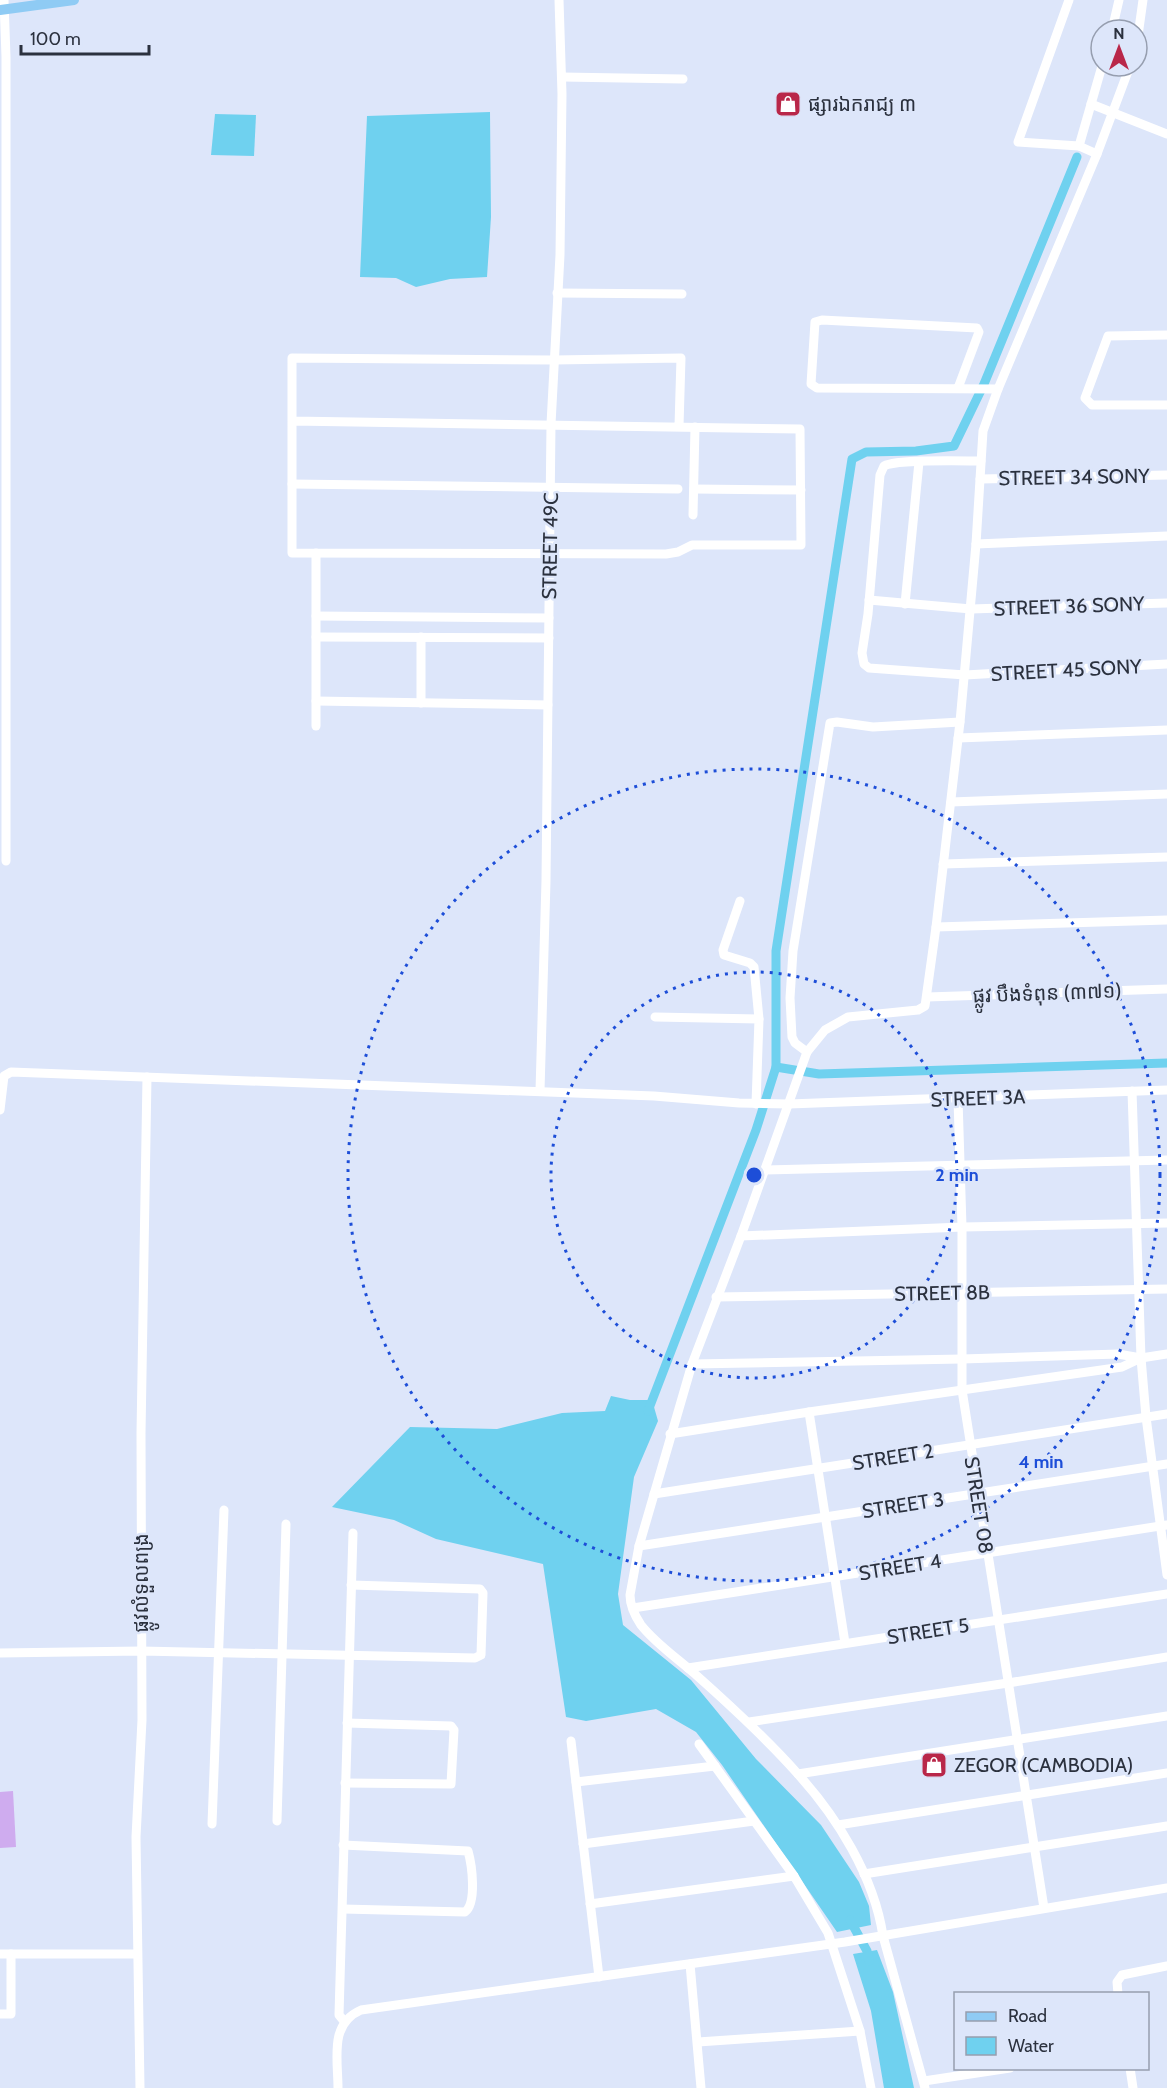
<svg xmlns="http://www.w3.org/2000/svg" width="1167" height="2088" viewBox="0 0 1167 2088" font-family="Cabin,'Noto Sans Khmer',sans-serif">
	<rect width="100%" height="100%" fill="#dde6fa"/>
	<path fill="#cfacef" d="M13,1791L16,1847L0,1848V1792Z"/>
	<g fill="#6fd1ef">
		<path d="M490,112L491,217L487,277L450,279L416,287L396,278L360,277L367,116Z"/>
		<path d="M215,114L256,115L254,156L211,155Z"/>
		<path d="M611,1396L630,1400H652L658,1421L634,1477L618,1594L623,1625L691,1680L756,1759L821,1825L859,1882L869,1906L871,1925L837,1932L722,1765L696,1732L656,1709L586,1721L566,1717L543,1564L436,1539L394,1520L332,1507L410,1427L497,1429L562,1413L605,1411Z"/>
		<path d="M877,1950L893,1992L914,2088H884L871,2011L853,1954Z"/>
	</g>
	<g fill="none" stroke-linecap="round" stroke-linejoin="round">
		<g stroke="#6fd1ef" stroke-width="9">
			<path d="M776,1067L819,1074L1167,1063"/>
			<path d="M648,1411L756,1130L776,1067V951L852,459L866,452L916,451L954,446L984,384L1077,157"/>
			<path d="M850,1920L867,1951L869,1961"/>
		</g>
		<g stroke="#fff" stroke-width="9">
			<path d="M4,0L6,57V861"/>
			<path d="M1069,0L1018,142L1079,146L1097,154"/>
			<path d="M1112,30L1119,0"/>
			<path d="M1137,43L1143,0"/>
			<path d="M562,77L683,79"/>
			<path d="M1091,104L1167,134"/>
			<path d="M1079,146L1102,66"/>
			<path d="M557,293L682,294"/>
			<path d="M1167,335L1108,336L1085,398L1092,405H1167"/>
			<path d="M958,388L979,332L977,328L822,320L815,322L811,384L817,388L998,389"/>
			<path d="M292,421L800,429L801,545H692L678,552L666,554L292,553V358L554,360L681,358L679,426"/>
			<path d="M981,461C961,461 898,459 884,466L880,475L868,614L862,653L864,664L869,668L965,675L1167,664"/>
			<path d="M980,479L1167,475"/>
			<path d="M292,484L678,489"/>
			<path d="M694,489L801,490"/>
			<path d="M693,515L695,427"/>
			<path d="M976,544L1167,536"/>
			<path d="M316,553V726"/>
			<path d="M869,600L971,609L1167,603"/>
			<path d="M905,604L919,462"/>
			<path d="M316,616L549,618"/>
			<path d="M316,637L549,638"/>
			<path d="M421,637V703"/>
			<path d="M316,701L548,705"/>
			<path d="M958,738L1167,730"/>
			<path d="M951,802L1167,794"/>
			<path d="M943,864L1167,857"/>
			<path d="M740,901L723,950L724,955L750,963L754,967L759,1019"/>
			<path d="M936,927L1167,920"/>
			<path d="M927,997L1167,989"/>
			<path d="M655,1017L759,1019L756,1104"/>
			<path d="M807,1052L795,1043L792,1037L790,998L793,951L830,723L837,722L873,727L960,722"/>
			<path d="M540,1091L546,881L551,424L560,255L562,94L559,0"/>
			<path d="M1132,1091L1141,1358L1146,1417L1167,1575"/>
			<path d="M958,1099L962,1227V1390L1044,1908"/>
			<path d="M0,1110L4,1076L11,1072L654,1096L739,1103L789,1104L1167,1090"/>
			<path d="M765,1170L1167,1160"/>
			<path d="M741,1236L962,1227L1167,1223"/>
			<path d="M716,1297L1167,1289"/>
			<path d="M692,1364L962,1359L1118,1354L1141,1358"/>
			<path d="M809,1412L845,1643"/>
			<path d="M670,1434L809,1412L1122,1367L1141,1358L1167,1354"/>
			<path d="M654,1494L1167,1414"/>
			<path d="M639,1546L1167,1464"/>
			<path d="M633,1608L1167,1525"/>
			<path d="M0,1653L141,1651L475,1658L481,1655L483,1593L480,1589L351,1585"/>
			<path d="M688,1668L1167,1594"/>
			<path d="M749,1722L1008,1683L1167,1657"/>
			<path d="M571,1741L599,1977"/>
			<path d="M699,1744L794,1876L828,1933L860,2031L871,2088"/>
			<path d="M798,1774L1167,1716"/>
			<path d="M576,1782L715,1766"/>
			<path d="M345,1783L451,1784L454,1730L451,1726L347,1723"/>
			<path d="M277,1821L286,1524"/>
			<path d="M212,1824L224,1510"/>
			<path d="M838,1825L1167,1773"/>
			<path d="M583,1844L754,1821"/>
			<path d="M864,1874L1167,1826"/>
			<path d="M590,1904L794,1876"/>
			<path d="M343,1909L465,1912C477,1903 472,1865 468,1851L343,1845"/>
			<path d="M0,1954H137"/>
			<path d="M690,1964L701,2088"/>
			<path d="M1118,1994L1117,1982L1122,1975L1167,1966"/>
			<path d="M0,2014H11V1954"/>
			<path d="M344,2021L339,2015L353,1533"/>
			<path d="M698,2042L860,2031"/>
			<path d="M1130,2068L1133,2088"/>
			<path d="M924,2081L1010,2068"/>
			<path d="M140,2088L136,1837L142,1720L141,1433L147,1077"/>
			<path d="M338,2088C338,2058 329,2024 361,2010L845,1942L1167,1888"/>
			<path d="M925,2088L883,1936C874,1876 837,1817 797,1773C765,1737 731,1706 695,1674C677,1658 656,1644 641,1625C635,1616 630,1606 630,1595L639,1546L692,1364L741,1236L807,1052L825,1030L848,1017L918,1010L925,1006L936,927L960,722L976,544L983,431L998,389L1097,154L1130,66"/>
		</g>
		<path stroke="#8fcbf4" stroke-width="10" d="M0,10L74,0"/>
	</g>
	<g fill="none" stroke="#1d4ed8" stroke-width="3" stroke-dasharray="3 6">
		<circle cx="754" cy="1175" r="203"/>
		<circle cx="754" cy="1175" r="406"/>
	</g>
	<defs>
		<g id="shop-square" transform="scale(1.35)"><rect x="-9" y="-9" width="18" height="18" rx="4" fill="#b92749" stroke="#dde6fa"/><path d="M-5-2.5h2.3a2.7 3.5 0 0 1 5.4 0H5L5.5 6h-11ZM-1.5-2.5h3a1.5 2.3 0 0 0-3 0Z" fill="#fff"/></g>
	</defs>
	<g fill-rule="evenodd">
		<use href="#shop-square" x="788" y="104"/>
		<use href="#shop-square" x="934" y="1765"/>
	</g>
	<g text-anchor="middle" stroke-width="5" stroke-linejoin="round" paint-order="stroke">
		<g font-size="20" fill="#2b313e" stroke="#dde6fa" text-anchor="start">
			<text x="808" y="111">ផ្សារឯករាជ្យ ៣</text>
			<text x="954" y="1772">ZEGOR (CAMBODIA)</text>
		</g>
		<g font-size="20" fill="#2b313e" stroke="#dde6fa">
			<text transform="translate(1074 477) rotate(-1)" y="7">STREET 34 SONY</text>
			<text transform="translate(550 546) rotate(-89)" y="7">STREET 49C</text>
			<text transform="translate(1069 606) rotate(-2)" y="7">STREET 36 SONY</text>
			<text transform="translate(1066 670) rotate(-3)" y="7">STREET 45 SONY</text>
			<text transform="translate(1047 993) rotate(-2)" y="7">ផ្លូវ បឹងទំពុន (៣៧១)</text>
			<text transform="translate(978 1098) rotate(-2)" y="7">STREET 3A</text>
			<text transform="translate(942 1293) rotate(-1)" y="7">STREET 8B</text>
			<text transform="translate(893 1457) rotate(-9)" y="7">STREET 2</text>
			<text transform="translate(903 1505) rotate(-9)" y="7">STREET 3</text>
			<text transform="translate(979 1505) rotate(81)" y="7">STREET 08</text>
			<text transform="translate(900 1567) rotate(-9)" y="7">STREET 4</text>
			<text transform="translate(141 1583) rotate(-90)" y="7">ផ្លូវលំទួលពង្រ</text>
			<text transform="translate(928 1631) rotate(-9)" y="7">STREET 5</text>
		</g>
	</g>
	<circle cx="754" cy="1175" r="9" fill="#1d4ed8" stroke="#dde6fa" stroke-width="3"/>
	<g font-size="18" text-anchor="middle" font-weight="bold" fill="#1d4ed8" stroke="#dde6fa" stroke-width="5" stroke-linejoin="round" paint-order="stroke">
		<text x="957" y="1181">2 min</text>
		<text x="1041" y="1468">4 min</text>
	</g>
	<rect x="954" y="1992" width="195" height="78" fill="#dde6fa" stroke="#969eaf" stroke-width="1.5"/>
	<rect x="966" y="2012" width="30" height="9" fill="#8fcbf4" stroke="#969eaf" stroke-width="1.5"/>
	<text x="1008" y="2022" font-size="18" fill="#2b313e">Road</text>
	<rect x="966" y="2037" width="30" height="18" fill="#6fd1ef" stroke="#969eaf" stroke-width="1.5"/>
	<text x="1008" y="2052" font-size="18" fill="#2b313e">Water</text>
	<g transform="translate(1119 48)"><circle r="28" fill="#dde6fa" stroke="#969eaf" stroke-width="1.5"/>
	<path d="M0-4.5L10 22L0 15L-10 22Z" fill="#b92749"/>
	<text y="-9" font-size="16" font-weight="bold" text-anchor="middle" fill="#2b313e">N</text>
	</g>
	<path d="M21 45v9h128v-9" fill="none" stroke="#2b313e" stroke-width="3"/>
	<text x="30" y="45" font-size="18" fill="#2b313e" stroke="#dde6fa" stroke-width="4.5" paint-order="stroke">100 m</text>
</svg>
